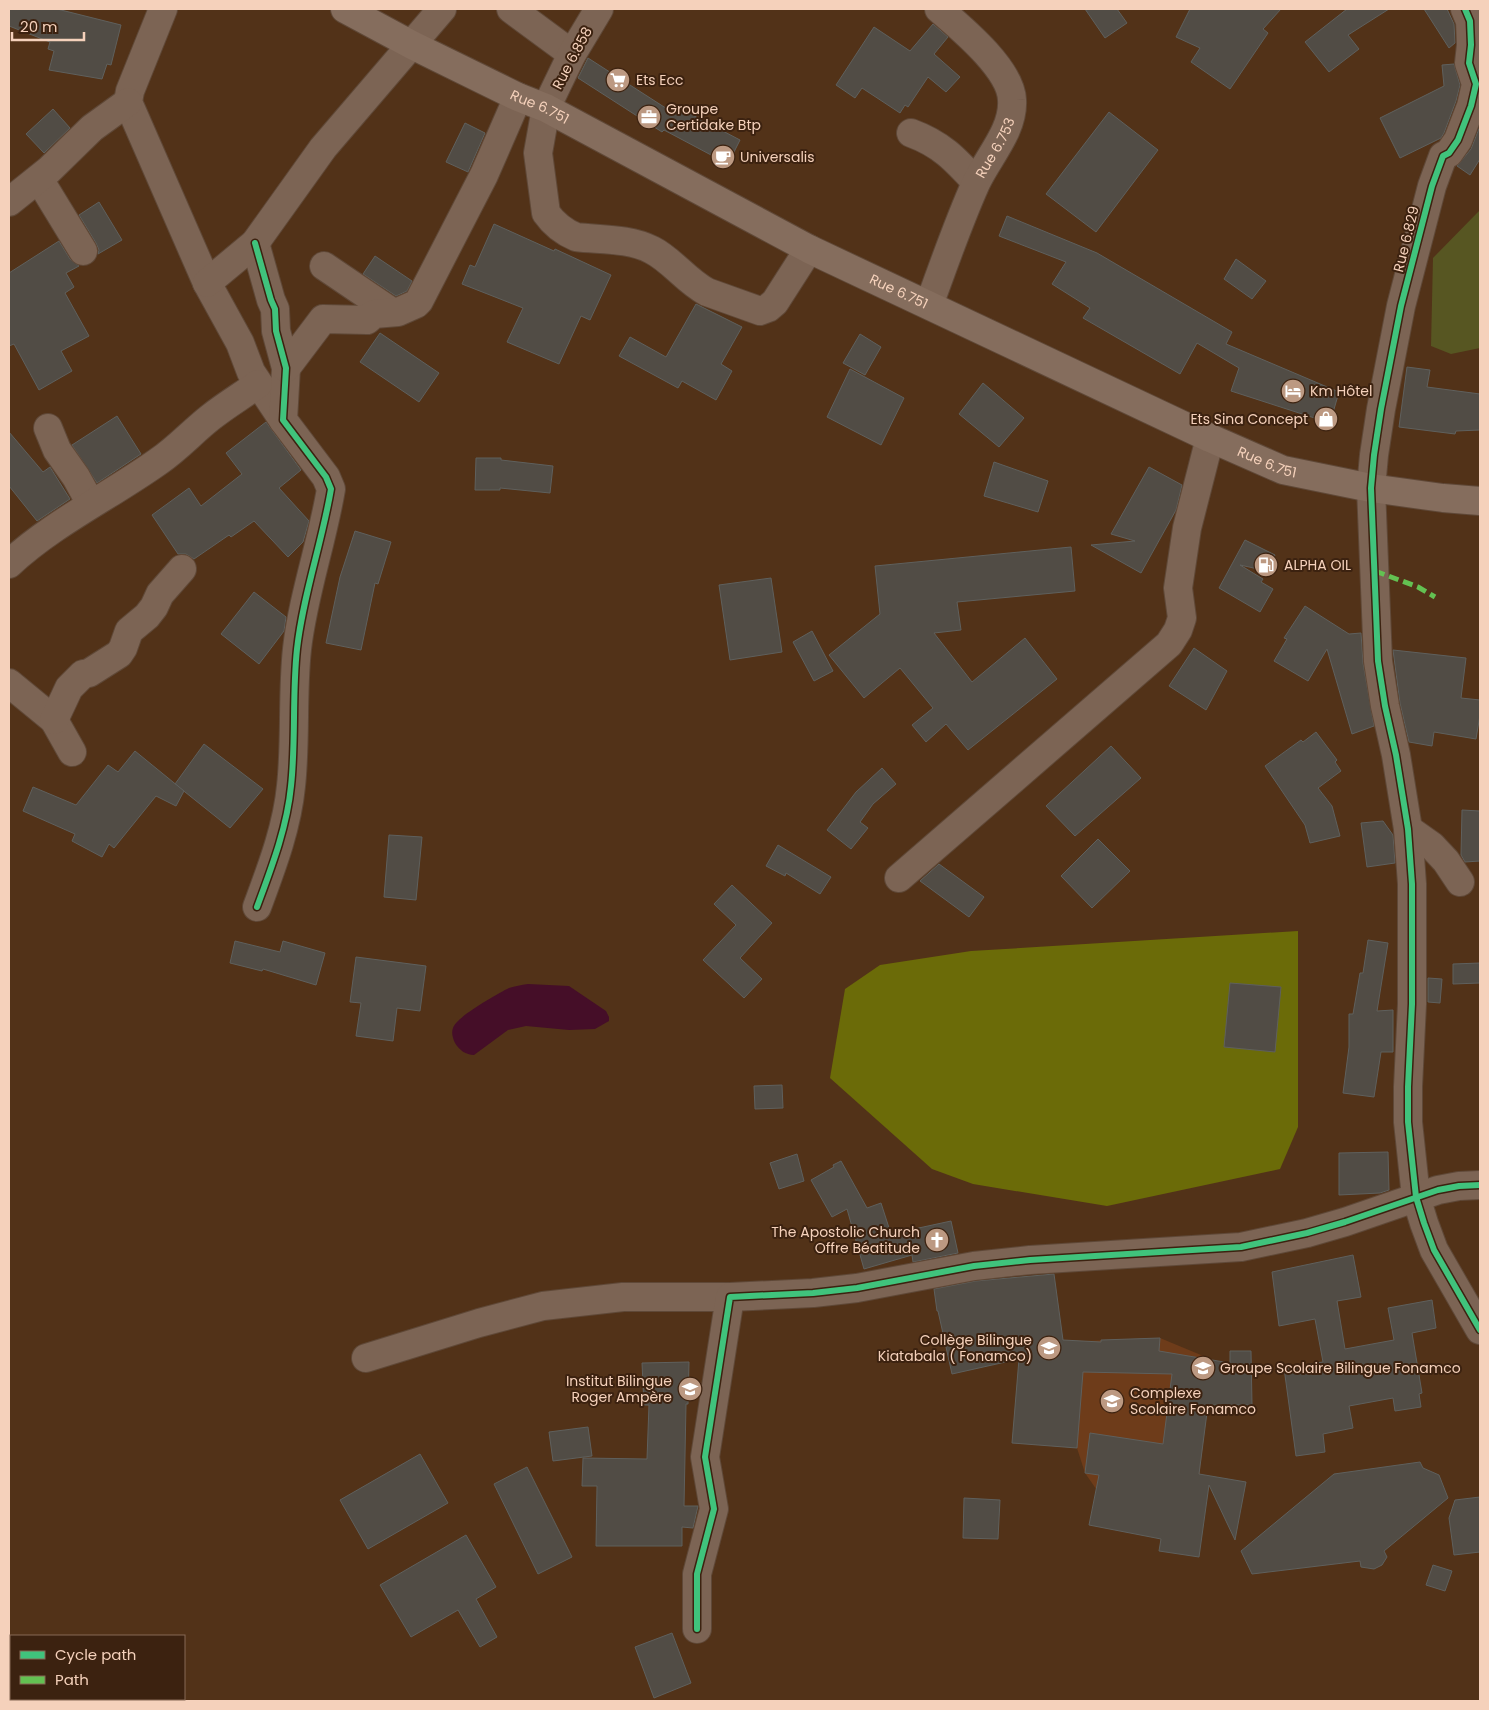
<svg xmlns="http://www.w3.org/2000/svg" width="1489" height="1710" viewBox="0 0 1489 1710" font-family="Poppins,sans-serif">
	<rect width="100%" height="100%" fill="#523218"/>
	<path fill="#6e3c1a" d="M1021,1338L1085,1341L1160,1338L1213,1360L1196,1504L1119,1522L1085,1473L1077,1448L1012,1443Z"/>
	<path fill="#575622" d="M1480,210V348L1451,354L1431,346L1433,258Z"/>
	<path fill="#6b6b08" d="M1298,931V1127L1280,1169L1107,1206L973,1184L932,1169L830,1078L845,989L880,965L971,951Z"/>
	<path fill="#450e28" d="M528,984L569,986L606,1011L609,1017V1021L595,1029L569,1030L526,1026L508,1030L474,1055C466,1055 459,1050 455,1043C453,1039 451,1033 453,1028C456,1017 497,994 509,988C515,986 521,985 528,984Z"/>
	<g fill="#514c45" stroke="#5f605d">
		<path d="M9,9H57L121,25L111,65L107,64L102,79L49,70L54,51L48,49L50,42L9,26Z"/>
		<path d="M1085,9H1117L1127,23L1105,38Z"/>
		<path d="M1190,9H1281L1263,29L1268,33L1230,89L1191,62L1200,48L1176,37Z"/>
		<path d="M1347,9H1389L1348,35L1359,49L1329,72L1305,42Z"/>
		<path d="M1424,9H1447L1454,24L1455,43L1449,48Z"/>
		<path d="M933,24L948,37L934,54L960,77L946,92L928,77L908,107L905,105L900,113L862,88L855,98L836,85L874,27L910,51Z"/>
		<path d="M588,58L675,114L679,108L740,140L728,164L664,130L662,132L578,78Z"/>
		<path d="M1454,64L1460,85L1456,101L1444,133L1441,138L1400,158L1380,118L1444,86L1442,65Z"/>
		<path d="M53,109L70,128L44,153L26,134Z"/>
		<path d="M1109,112L1158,150L1096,232L1046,194Z"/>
		<path d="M465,123L485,133L468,172L446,162Z"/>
		<path d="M1480,126V159L1470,175L1457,166L1471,149Z"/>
		<path d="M99,202L122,240L98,254L99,250L96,243L79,215Z"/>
		<path d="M1007,216L1097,253L1232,332L1226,344L1339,392L1330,423L1231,391L1239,368L1197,343L1180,374L1083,318L1090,308L1052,284L1066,262L999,236Z"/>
		<path d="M494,224L554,251L555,249L611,275L590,320L581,316L559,364L507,342L523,308L462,284L470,265L475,267Z"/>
		<path d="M59,241L70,259L79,266L66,273L74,287L65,293L89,336L61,351L72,371L39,390L14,344L9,346V273Z"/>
		<path d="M375,256L412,281L407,291L396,296L363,274Z"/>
		<path d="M1236,259L1266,281L1252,299L1224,279Z"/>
		<path d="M696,304L742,327L721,364L732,371L716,400L682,381L678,388L619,356L630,337L666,357Z"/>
		<path d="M380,333L439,373L419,402L360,362Z"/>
		<path d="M860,334L881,347L865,375L843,363Z"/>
		<path d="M1407,367L1430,370L1427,387L1480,394V430L1456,431L1455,434L1399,427Z"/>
		<path d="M850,369L904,398L881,445L827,417Z"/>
		<path d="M983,383L1024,418L999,447L959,414Z"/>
		<path d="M117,416L141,454L97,483L72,445Z"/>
		<path d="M266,422L301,470L279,488L309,521L303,542L288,557L254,521L231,537L229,535L194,559L186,554H178L152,515L189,488L201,506L242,474L226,453Z"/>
		<path d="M9,432L43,472L50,467L70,499L37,521L9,486Z"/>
		<path d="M476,458H501V460L553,466L550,493L500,488V490H475Z"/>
		<path d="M994,462L1048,481L1038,512L984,496Z"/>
		<path d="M1149,467L1182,485L1176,510L1141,573L1091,545L1135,541L1111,534Z"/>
		<path d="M355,531L391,542L378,584L375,583L361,650L326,643L340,577Z"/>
		<path d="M1245,540L1275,555L1267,571L1240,565L1263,579L1261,582L1273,589L1260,612L1219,588Z"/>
		<path d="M1071,547L1075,591L957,602L961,630L934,633L972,682L1025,638L1057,679L968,750L946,724L926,742L912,725L933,708L900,668L864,698L829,655L880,614L875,566Z"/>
		<path d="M771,578L782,652L730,660L719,585Z"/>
		<path d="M254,592L286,617L284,631L259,664L221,634Z"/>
		<path d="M1305,606L1349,634L1361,633L1363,663L1374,726L1352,734L1327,649L1308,681L1274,661L1287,639L1284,638Z"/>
		<path d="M812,631L833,671L814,681L793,642Z"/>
		<path d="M1194,648L1227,671L1206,710L1169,686Z"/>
		<path d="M1393,650L1466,658L1461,698L1480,700V715L1476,739L1434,732L1432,746L1409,742L1400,703Z"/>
		<path d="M1316,732L1337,760L1335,762L1341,771L1318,788L1332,806L1340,836L1310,843L1305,825L1265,766L1301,740L1303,742Z"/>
		<path d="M204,744L263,789L230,828L175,784Z"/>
		<path d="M1111,746L1141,778L1075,836L1046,806Z"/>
		<path d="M135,751L184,791L176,806L156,796L114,848L109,844L102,857L72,841L75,834L23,811L33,787L76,805L108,765L118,772Z"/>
		<path d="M882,768L896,784L873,804L860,822L868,828L851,849L827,830L856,792Z"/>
		<path d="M1462,810L1480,811V861L1465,862L1461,855Z"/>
		<path d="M1383,821L1393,835L1395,863L1367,867L1361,823Z"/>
		<path d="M389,835L422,837L416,900L384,897Z"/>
		<path d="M1098,839L1130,871L1092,908L1061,876Z"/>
		<path d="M778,845L831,877L820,894L786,873L785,876L766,866Z"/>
		<path d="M939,864L984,897L969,917L920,881Z"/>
		<path d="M732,885L772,923L740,958L762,979L744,998L703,960L736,925L714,904Z"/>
		<path d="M1368,940L1388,943L1377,1011L1393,1010V1052H1381L1374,1097L1343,1093L1349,1047V1014H1353L1360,973H1363Z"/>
		<path d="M235,941L280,952L283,941L325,953L316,985L263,969L262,971L230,963Z"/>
		<path d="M356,957L426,966L420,1011L397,1008L393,1041L356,1036L361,1003L350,1002Z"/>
		<path d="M1480,963V983L1453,984V964Z"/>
		<path d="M1428,978L1442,979L1440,1003L1428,1002Z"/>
		<path d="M1230,983L1281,987L1275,1052L1224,1047Z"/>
		<path d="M782,1085L783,1108L755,1109L754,1086Z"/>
		<path d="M1388,1152L1389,1190L1380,1193L1339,1195V1153Z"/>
		<path d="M797,1154L804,1181L779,1189L770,1163Z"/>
		<path d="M841,1161L867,1208L881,1203L891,1234L951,1221L958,1253L913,1262L912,1255L864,1269L847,1209L832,1217L811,1180L834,1167L833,1165Z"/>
		<path d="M1353,1255L1361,1297L1337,1301L1345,1349L1394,1340L1388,1308L1432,1300L1436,1328L1412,1333L1422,1393L1419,1394L1421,1407L1395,1411L1393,1398L1349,1406L1353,1428L1323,1434L1325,1452L1296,1456L1284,1368L1323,1362L1315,1319L1279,1326L1272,1272Z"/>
		<path d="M1054,1274L1063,1340L1101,1342V1340L1160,1338L1159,1351L1230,1363V1351H1251L1252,1405H1208L1199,1474L1246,1482L1235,1540L1209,1485L1199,1557L1159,1551L1161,1539L1089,1525L1099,1475L1085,1473L1090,1433L1163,1444L1172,1374L1083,1372L1077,1448L1012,1443L1019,1359L952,1374L938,1311H937L934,1289L976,1281Z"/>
		<path d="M689,1362L688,1404H686L684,1506H698L693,1528L682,1527V1546H596L597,1486H582L583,1458L647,1459L649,1405H644L642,1363Z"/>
		<path d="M588,1427L592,1456L553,1461L549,1432Z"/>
		<path d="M420,1454L448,1503L368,1549L340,1500Z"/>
		<path d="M1420,1462L1423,1468L1439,1475L1448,1498L1384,1551L1387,1557L1382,1565L1374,1569L1361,1567L1360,1561L1252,1574L1241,1551L1334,1474Z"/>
		<path d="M527,1467L572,1557L538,1574L494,1484Z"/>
		<path d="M1480,1497V1552L1454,1555L1449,1518L1455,1500Z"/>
		<path d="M964,1498L1000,1500L998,1539L963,1538Z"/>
		<path d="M466,1535L496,1587L476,1599L497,1637L480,1647L458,1610L411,1637L380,1585Z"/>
		<path d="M1433,1565L1452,1571L1445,1591L1426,1585Z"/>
		<path d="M672,1633L691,1683L654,1698L635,1647Z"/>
	</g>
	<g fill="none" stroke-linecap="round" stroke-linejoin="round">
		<g stroke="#5f4837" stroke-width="30">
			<g id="minor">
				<path d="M163,9L130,91L128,102L207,283L240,343L251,372L283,420"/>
				<path d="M511,9L572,54"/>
				<path d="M599,9L572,54L546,108L538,153L546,213C553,223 564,232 576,237C600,240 629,238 652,250C672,260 686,281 707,292L760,311L768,308L775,302L809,249"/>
				<path d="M1465,9L1470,21L1471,45L1469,63L1476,84L1471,106L1458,140L1449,153L1443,156L1432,186L1401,306L1381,409L1374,455L1371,488L1378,661L1385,706L1396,755L1408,829L1412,884V1004L1408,1087V1122L1416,1197L1424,1223L1434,1250L1480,1330"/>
				<path d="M911,133C941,144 955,159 976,182"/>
				<path d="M39,179L83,251"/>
				<path d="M9,202L49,170L92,128L128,102"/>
				<path d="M255,243L271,300L275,309L276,331L286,368L283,420L326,477L331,489C322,543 303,595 297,649C292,695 296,741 291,786C287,828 271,869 257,907"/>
				<path d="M324,266L392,312"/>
				<path d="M207,283L255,243L323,148L442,9"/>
				<path id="s1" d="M929,305C944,264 958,223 976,183C988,157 1014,130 1012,100C1011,69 961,28 939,9"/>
				<path d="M286,368L323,319L367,320L374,314L398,312L416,304L419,301L484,175L518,97"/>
				<path d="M48,428L57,450L76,477L91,504"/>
				<path d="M9,564C53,523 110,496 159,461C178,448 193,431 211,417C226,405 243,395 258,384"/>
				<path d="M9,683L54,720L72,752"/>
				<path d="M54,720L69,688L83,674L89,673L119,654L123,648L129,631L147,616L154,607L160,594L182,569"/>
				<path d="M1408,829L1432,846L1446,861L1460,882"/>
				<path d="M899,878L1169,644L1178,630L1182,618L1178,588L1187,528L1210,438"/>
				<path d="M366,1358L479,1323L543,1306L623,1297H730"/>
				<path d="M697,1629V1574L714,1509L705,1457L730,1297L813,1293L857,1288L974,1266L1030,1260L1241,1247L1307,1233L1345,1222L1438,1190L1459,1186L1480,1185"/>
			</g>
		</g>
		<g stroke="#5f4837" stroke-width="30">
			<g id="major">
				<path id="s2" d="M345,9L412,45L518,97L546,108L809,249L1210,438L1283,470L1371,488L1443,498L1480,501"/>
			</g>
		</g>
		<use href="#minor" stroke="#7c6454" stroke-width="28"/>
		<use href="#major" stroke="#856d5d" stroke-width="28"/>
		<path stroke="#63c152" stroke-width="5" stroke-dasharray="10 5" stroke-linecap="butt" d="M1375,571L1418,587L1435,597"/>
		<g stroke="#3c2210" stroke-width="9">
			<g id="cycleway">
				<path d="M1465,9L1470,21L1471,45L1469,63L1476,84L1471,106L1458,140L1449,153L1443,156L1432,186L1401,306L1381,409L1374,455L1371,488L1378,661L1385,706L1396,755L1408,829L1412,884V1004L1408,1087V1122L1416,1197L1424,1223L1434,1250L1480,1330"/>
				<path d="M255,243L271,300L275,309L276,331L286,368L283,420L326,477L331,489C322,543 303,595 297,649C292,695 296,741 291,786C287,828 271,869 257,907"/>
				<path d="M697,1629V1574L714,1509L705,1457L730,1297L813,1293L857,1288L974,1266L1030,1260L1241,1247L1307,1233L1345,1222L1438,1190L1459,1186L1480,1185"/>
			</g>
		</g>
		<use href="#cycleway" stroke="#40c37c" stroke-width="6"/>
	</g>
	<defs>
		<g id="supermarket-disc" transform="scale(1.25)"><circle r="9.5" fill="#bc9982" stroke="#3c2210"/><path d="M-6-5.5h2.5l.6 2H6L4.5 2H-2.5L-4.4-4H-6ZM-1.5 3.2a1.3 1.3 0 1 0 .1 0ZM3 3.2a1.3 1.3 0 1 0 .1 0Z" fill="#fff"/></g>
		<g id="office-disc" transform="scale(1.25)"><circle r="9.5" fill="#bc9982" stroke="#3c2210"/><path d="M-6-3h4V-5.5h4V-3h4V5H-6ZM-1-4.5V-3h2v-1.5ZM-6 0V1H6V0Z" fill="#fff"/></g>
		<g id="cafe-disc" transform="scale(1.25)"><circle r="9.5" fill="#bc9982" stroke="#3c2210"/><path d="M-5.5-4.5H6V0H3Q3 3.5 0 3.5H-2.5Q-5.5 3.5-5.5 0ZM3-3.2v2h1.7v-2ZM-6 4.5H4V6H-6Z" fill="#fff"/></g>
		<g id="hotel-disc" transform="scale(1.25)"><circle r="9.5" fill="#bc9982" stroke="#3c2210"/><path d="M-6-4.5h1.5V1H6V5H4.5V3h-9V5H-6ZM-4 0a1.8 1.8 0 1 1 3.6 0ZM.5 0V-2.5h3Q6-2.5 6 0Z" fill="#fff"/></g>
		<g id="shop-disc" transform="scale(1.25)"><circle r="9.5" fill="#bc9982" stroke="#3c2210"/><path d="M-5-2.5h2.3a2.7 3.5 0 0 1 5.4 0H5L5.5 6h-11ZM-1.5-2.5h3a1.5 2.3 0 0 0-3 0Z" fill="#fff"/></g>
		<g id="fuel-disc" transform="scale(1.25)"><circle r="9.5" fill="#bc9982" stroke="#3c2210"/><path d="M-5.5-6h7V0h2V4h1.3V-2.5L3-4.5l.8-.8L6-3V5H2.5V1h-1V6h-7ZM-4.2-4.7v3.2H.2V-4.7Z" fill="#fff"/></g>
		<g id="church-disc" transform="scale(1.25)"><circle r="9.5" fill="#bc9982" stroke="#3c2210"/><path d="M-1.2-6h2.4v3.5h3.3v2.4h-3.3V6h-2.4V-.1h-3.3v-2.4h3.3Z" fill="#fff"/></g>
		<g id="school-disc" transform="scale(1.25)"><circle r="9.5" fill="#bc9982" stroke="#3c2210"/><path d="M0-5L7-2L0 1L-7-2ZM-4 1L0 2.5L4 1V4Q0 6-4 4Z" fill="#fff"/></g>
	</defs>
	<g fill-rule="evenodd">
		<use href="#supermarket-disc" x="618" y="80"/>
		<use href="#office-disc" x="649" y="117"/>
		<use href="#cafe-disc" x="723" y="157"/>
		<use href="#hotel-disc" x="1293" y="391"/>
		<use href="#shop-disc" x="1326" y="419"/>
		<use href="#fuel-disc" x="1266" y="565"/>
		<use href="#church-disc" x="937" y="1240"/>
		<use href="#school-disc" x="1049" y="1348"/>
		<use href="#school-disc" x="1203" y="1368"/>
		<use href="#school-disc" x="690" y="1389"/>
		<use href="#school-disc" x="1112" y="1401"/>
	</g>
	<g text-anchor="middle" stroke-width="4" stroke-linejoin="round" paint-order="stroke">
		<g font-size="14" fill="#f5d1bb" stroke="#3c2210">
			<text transform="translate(572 58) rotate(-62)" y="5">Rue 6.858</text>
			<text dy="5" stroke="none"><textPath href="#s2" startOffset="218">Rue 6.751</textPath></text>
			<text dy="5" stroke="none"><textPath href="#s1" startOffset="171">Rue 6.753</textPath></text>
			<text transform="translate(1406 239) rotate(-76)" y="5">Rue 6.829</text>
			<text dy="5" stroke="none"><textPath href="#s2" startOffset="622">Rue 6.751</textPath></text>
			<text dy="5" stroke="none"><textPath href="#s2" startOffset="1028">Rue 6.751</textPath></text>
		</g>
		<g font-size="14" fill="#f5d1bb" stroke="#3c2210" text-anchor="start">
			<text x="636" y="85">Ets Ecc</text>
			<text x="666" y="114">Groupe<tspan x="666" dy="16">Certidake Btp</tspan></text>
			<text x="740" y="162">Universalis</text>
			<text x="1310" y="396">Km Hôtel</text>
			<text x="1308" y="424" text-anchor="end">Ets Sina Concept</text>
			<text x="1284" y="570">ALPHA OIL</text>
			<text x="920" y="1237" text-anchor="end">The Apostolic Church<tspan x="920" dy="16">Offre Béatitude</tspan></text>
			<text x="1032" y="1345" text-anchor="end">Collège Bilingue<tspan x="1032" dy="16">Kiatabala ( Fonamco)</tspan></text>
			<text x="1220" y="1373">Groupe Scolaire Bilingue Fonamco</text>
			<text x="672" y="1386" text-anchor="end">Institut Bilingue<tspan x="672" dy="16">Roger Ampère</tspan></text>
			<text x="1130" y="1398">Complexe<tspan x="1130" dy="16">Scolaire Fonamco</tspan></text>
		</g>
	</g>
	<rect width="1489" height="1710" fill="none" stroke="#f5d1bb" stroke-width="20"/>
	<rect x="10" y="1635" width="175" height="65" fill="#3c2210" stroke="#866854"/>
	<rect x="20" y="1651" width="25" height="8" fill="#40c37c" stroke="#866854"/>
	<text x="55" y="1660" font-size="15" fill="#f5d1bb">Cycle path</text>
	<rect x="20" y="1676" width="25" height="8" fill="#63c152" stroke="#866854"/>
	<text x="55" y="1685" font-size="15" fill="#f5d1bb">Path</text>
	<path d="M12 32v8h72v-8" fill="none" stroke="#f5d1bb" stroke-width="2.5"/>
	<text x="20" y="32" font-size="15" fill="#f5d1bb" stroke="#3c2210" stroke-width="4" paint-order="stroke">20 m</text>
</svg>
